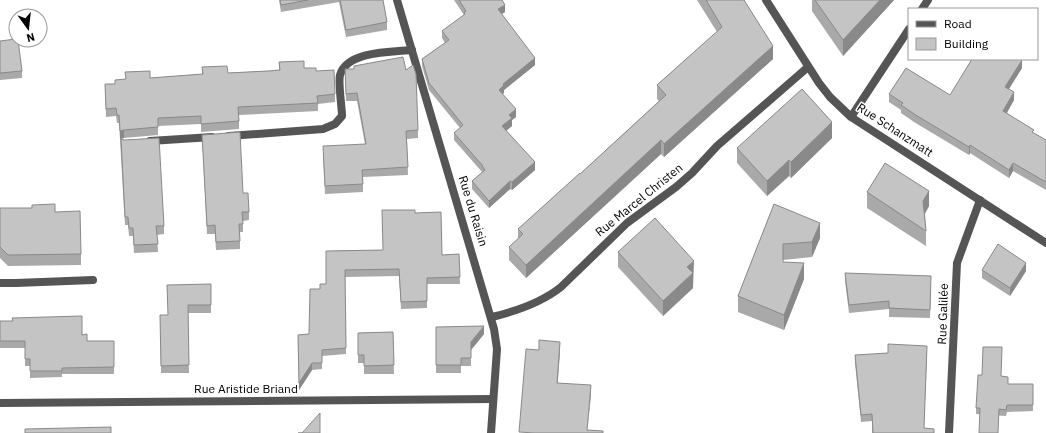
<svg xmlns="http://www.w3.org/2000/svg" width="1046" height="433" viewBox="0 0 1046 433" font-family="'IBM Plex Sans',sans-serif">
	<rect width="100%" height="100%" fill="#fff"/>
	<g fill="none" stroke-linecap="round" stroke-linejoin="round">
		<g stroke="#555" stroke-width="8">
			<path d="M229,136L323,129L335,124L342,116C342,107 338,83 340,75C347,51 391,52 412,50"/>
			<path d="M150,141L212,137"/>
			<path d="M0,283H16L93,280"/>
		</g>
		<g stroke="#555" stroke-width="8">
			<path d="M397,0L494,329L497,349L491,433"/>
			<path d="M766,0L819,83L830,97L851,117L1046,243"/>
			<path d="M922,9L928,0"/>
			<path d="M851,117L909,29"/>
			<path d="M492,317C517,311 541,303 561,287L627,223L676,187L692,173L717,146L808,67"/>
			<path d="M0,403L493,399"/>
			<path d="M949,433L957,263L980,200"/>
		</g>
	</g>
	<g fill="#a9a9a9">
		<path d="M279,0H383L387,22V30L346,37L339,2L281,12Z"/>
		<path d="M454,0H502L505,12L502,14L535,65L504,90V93L502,94L516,117L512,120V126L506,131L535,170L512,190L510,189L489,208L472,189V181L482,172L454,140V133L460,128L429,90L422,66V59L445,43L442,38V31L464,15Z"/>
		<path d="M697,0H744L773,59L664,157L661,154L526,278L509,260V247L518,239V229L580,174L659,101L657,99V85L717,32Z"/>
		<path d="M812,0H894L843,56L812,11Z"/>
		<path d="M0,41L22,71V78L0,80Z"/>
		<path d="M279,62L316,71L335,94V102L318,104V111L239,115V129L201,132V124L158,126V135L124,138L121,139L164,226V234L157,235L158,252L134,253L133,236H129L128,225H125L119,123H117L116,116L106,117L105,84H115L150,78L202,74V67L228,73L268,71L279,70Z"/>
		<path d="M354,66L418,130V138L407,139L408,175L363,177V192L325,194L323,154L365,144L357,101H346L345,69H354Z"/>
		<path d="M1022,68L1009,89L1014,100L1007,113L1034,133L1046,140V190L1013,171L1009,178L970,153L969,155L914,122L901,113V110L889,102V94L950,95Z"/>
		<path d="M202,135L243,193L249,212V220L243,221V232H240V249L216,250L215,234H207Z"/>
		<path d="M832,138L791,178L789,176L767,196L737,163V148Z"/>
		<path d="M867,192L929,206L925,214L926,231V246L867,208Z"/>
		<path d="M774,204L820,238L812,257L783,260V262L804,279L784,330L738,312V296Z"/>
		<path d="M0,208L55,212L81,254V265L8,266L0,258Z"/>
		<path d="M415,213L442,255L459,254L460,284H427V308L401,309L399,276L345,277L346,354L322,356V369L312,370L299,390L298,335L309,334L320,289L326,284V251L383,250Z"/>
		<path d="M618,252L694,276H693V288L663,316L618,267Z"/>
		<path d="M982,270L1026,271L1010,296L982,278Z"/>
		<path d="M845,273L931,285L930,318L889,317V309L849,313L845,281Z"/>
		<path d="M211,284V313H188L189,373H161L160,315H168Z"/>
		<path d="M0,321H13L82,335L87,341H114V374H62V377L30,378V366H25V348H0Z"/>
		<path d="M436,327L484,334L471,350V366H461V373H436Z"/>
		<path d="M393,332L394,374H364V363H358V333Z"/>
		<path d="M927,353L924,428L934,433H872V421L861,422L855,363V355Z"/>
		<path d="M1002,376L1008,384H1033V411L1007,412L1006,416L976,414V408Z"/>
	</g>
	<g fill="#898989">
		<path d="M880,0H894L843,56V40Z"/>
		<path d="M505,5V12L498,16V9Z"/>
		<path d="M773,46V59L664,157V144Z"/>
		<path d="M535,58V65L504,90V93L499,97V90L503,84Z"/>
		<path d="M1022,60V68L1005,95V87Z"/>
		<path d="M1014,92V100L1003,119V111Z"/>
		<path d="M516,109V117L512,120V126L502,134V126L509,115Z"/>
		<path d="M832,122V138L791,178V162Z"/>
		<path d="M124,130V138L120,139V131Z"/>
		<path d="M661,140V154L526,278V265Z"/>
		<path d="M970,145V153L969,155V147Z"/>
		<path d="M789,160V176L767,196V181Z"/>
		<path d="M535,162V170L512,190V182Z"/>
		<path d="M1013,163V171L1009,178V170Z"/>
		<path d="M510,181V189L489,208V201Z"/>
		<path d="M929,191V206L923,216V201Z"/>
		<path d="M820,223V238L812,257V242Z"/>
		<path d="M694,261L693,288L663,316V301L687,267Z"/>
		<path d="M804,263V279L784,330V315Z"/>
		<path d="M1026,263V271L1010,296V288Z"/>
		<path d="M484,326V334L471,350V342Z"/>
		<path d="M560,342V352L557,392V383Z"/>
		<path d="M312,363V370L299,390V383Z"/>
		<path d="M591,385V395L587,433Z"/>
	</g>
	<g fill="#c4c4c4" stroke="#898989">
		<path d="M280,0H308L281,5Z"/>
		<path d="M340,0H383L387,22L346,30Z"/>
		<path d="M459,0H502L505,5L498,9L535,58L503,84L504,85L499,90L516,109L509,115L512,118L502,126L535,162L512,182L510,181L489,201L472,181L485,170L482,166H483L454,133L463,125L429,83L422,59L449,40L442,31L465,14L464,12L466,11Z"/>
		<path d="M706,0H744L773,46L664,144L661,140L526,265L509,247L523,234L518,229L580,173V174L666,95L657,85L722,27Z"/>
		<path d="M815,0H880L843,40Z"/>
		<path d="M16,39V40H18L22,71L0,73V41Z"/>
		<path d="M403,57L406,70L413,65L416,74L418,130L406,131L408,167L362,170L363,184L325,186L323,146L366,144L357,93L346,94L345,69H354V66Z"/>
		<path d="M972,59H1021L1022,60L1005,87L1014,92L1003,111L1034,130L1032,132L1046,140V182L1013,163L1009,170L970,145L969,147L914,114L901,105L903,103L889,94L906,68L950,95Z"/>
		<path d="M304,61V68H316V71L334,70L335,94L317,96L318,103L238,107L239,121L201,124V116L158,118V127L124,130L120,131L119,115H117L116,108L106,109L105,84H115V80L126,79L125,72L150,71V78L203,74L202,67L227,66L228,73L268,71L280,70L279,62Z"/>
		<path d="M802,89L832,122L791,162L789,160L767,181L737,148Z"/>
		<path d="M240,132L243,193H248L249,212H242L243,224H239L240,241L216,242L215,225L207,226L202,135Z"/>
		<path d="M159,138L164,226H156L158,244L134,245L133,228H129L128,217H125L121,139L124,140Z"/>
		<path d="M885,163L929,191L923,201L926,231L867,192Z"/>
		<path d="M55,204V212L80,211L81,254L8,255L0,247V208H32V205Z"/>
		<path d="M774,204L820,223L812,242L783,244V262L804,263L784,315L738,296Z"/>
		<path d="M382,210H415V213L441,212L442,255L459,254L460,277L427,278V301L401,302L399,269L345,270L346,348L322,350V363H312L299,383L298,335L309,334L310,289H320V284H326V251L383,250Z"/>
		<path d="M655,218L694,261L687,267L693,273L663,301L618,252Z"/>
		<path d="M998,244L1026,263L1010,288L982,270Z"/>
		<path d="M845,273L931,276L930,310L889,308V301L849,305Z"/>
		<path d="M211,284V305H188L189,365L161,366L160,315H168L167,285Z"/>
		<path d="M82,316V335L87,334V341H114V367L62,368V371H30V359H25V341H0V321H13L12,318Z"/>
		<path d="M484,326L471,342V358H461V365H436V327Z"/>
		<path d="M393,332L394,365L364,366V355H358V333Z"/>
		<path d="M539,340L560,342L557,383L591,385L587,430L603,431V433H535L519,432L526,349L539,350Z"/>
		<path d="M888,344L927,346L924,428L934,429V433H873L872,414L861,415L855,355L888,353Z"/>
		<path d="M983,347H1002L1001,376L1008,377V384H1033V405H1007L1006,410L999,409L998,433H979L980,408H976L978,375H982Z"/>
		<path d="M320,413V433H298H302Z"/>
		<path d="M111,427V433H25V429Z"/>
	</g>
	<g text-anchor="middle" stroke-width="3" stroke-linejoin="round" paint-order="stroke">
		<g font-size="12" fill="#000" stroke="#fff">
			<text transform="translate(895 130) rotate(33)" y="4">Rue Schanzmatt</text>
			<text transform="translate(639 200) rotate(-39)" y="4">Rue Marcel Christen</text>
			<text transform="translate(473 211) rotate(73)" y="4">Rue du Raisin</text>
			<text transform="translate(943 314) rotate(-88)" y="4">Rue Galilée</text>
			<text x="246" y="393">Rue Aristide Briand</text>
		</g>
	</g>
	<rect x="908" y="8" width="130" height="52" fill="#ffffff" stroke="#999999"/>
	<rect x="916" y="21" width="20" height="6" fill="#555555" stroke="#999999"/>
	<text x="944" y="28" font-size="12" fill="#000000">Road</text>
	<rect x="916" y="38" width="20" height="12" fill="#c4c4c4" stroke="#999999"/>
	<text x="944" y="48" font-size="12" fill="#000000">Building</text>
	<g transform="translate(28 28) rotate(165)"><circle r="19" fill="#ffffff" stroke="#999999"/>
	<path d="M0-3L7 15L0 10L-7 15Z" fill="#000000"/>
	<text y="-6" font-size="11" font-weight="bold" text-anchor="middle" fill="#000000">N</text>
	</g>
</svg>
